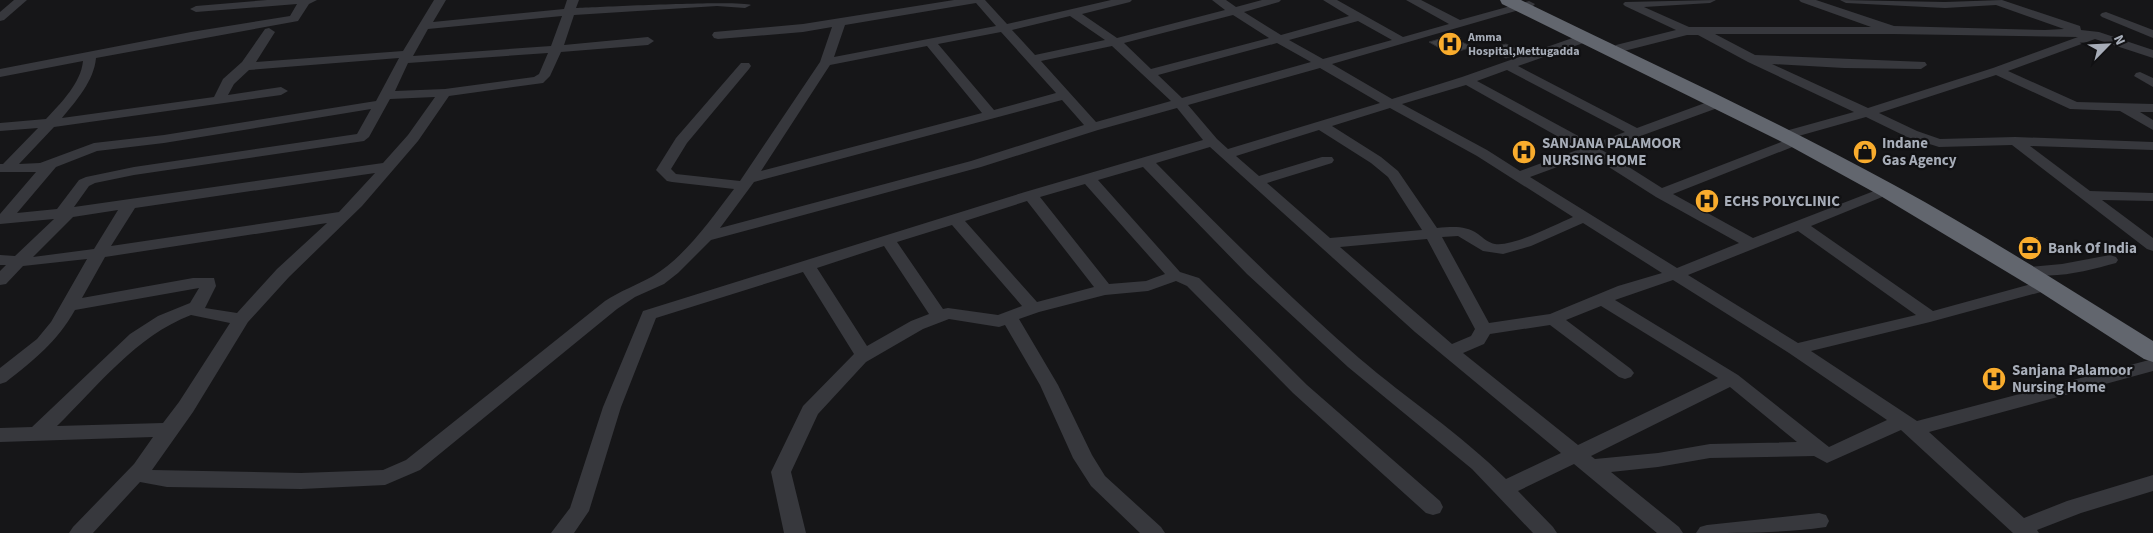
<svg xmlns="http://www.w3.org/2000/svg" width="2153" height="533" viewBox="0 0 2153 533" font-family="'Source Sans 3',sans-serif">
	<rect width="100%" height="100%" fill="#161618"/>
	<g fill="#404145" stroke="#303034">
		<path d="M1450,36L1472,47L1450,54L1429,42Z"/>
		<path d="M1506,44L1523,52L1506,58L1489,49Z"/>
	</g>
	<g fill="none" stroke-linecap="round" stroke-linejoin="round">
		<g fill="#37383d" fill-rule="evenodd">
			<path d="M14,0H27L4,20L0,21V12Z"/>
			<path d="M267,0H317L309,4L298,21L96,58C94,81 76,101 62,118L214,97L223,79L242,62L265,29L269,28L275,32L256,62L403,51L434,0H446L433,22L564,9L567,0H579L576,8C600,7 740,0 751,5L745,8L717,6L574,15L564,45L648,37L654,41L648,45L561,52L550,76L543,83L449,96L418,141L362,206L289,277L248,322L193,412L152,470L301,473L383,470L406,460L605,301C620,291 637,285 653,276C685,257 711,219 734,189L672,182L667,181L656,170L676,138L741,63H749L751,66L749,69L687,143L671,169L676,174L740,181L820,62L832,27L803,32L718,39L714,38L712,35L714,32L803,24L954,0H985L1007,24L1111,0H1132L1130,2L1082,14L1117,38L1225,10L1212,0H1226L1236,7L1262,0H1281L1279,2L1244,12L1281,35L1349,16L1323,0H1337L1403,37L1449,24L1406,0H1421L1460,20L1529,1L1535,4L1533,6L1332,64L1392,99L1462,77L1581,35H1589L1591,38L1589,41L1518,66L1637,128L1713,100H1723L1725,103L1723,106L1602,150L1662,188L1794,137L1787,133L1789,130L1854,112L1748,62L1698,35H1687L1620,52L1616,51L1614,48L1616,45L1676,30L1625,6L1623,4L1625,2L1716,0L1710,3L1644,7L1689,27H1871L1801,2L1799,0H1816L1894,26L2045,30L2064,29L1996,5L1945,8L1846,3L1840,0L1945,2L2002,0L2080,26L2081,30L2099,32L2153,50V58L2095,39L2008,71L2077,102L2153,104V112H2140L2153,120V130L2120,111L2070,109L1996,75L1879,113L1917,131L1940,139L2015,137L2153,142V150L2030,146L2090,191L2153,193V201L2102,200L2153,238V251L2147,249L2012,145L1939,147L1907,137L1866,117L1795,137L1802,141L1800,144L1673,194L1753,238L1887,186L1892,187L1894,190L1892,193L1811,226L1933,311L2046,280L2052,281L2054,285L2052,289L1930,322L1811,351L1917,421L2153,359V371L1929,432L2024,518L2067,501L2153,475V491L2081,513L2037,530L2039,533H2013L1901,430L1827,463L1814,456L1710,458L1658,467L1611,472L1679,527L1683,533H1657L1574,464L1518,491L1553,527L1557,533H1533L1472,469L1348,367L1247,274L1143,167L1098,180L1180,272L1199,278L1307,385L1440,501L1443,507L1440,513L1433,515L1426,513L1293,393L1187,286L1176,281L1148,291L1105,295L1039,312L1019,319L1058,385L1092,455L1105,476L1161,527L1165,533H1140L1091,486L1073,458L1040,385L1005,325L999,327L949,319L923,329L866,362L818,414L791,472L806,533H784L771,472L803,406L854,354L803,272L656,318L621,407L589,511L574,533H551L570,508L603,407L643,311L1025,192L1203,140L1177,108L1098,130L981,167L711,240L678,273L664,284L635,297L617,309L420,470L385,485L301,489L167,487L140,482L93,533H69L73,527L134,464L153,437L0,442V428L32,427L130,334L158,316L190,303L199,288L75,310C56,343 35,359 6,382L0,384V368L37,339L51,322L87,259L23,266L6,284L0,285V271L6,265H0V255L15,256L54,219L0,224V214L36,172H0V164H3L38,128L0,131V123L46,119C61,103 81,83 83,61L0,77V69L191,32L290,16L297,4L196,12L190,9L196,6ZM976,3L996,26L834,57L845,25ZM1233,15L1269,38L1151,69L1124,43ZM562,16L551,46L413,56L428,29ZM1070,16L1105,40L1035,55L1012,30ZM1358,21L1392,40L1323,59L1289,40ZM1001,32L1056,93L994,110L938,44ZM1715,34H1893L2078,37L1993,68L1868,108L1772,64L1844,68L1921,69L1927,65L1925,62L1755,55ZM1277,43L1311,62L1182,98L1158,75ZM927,46L982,113L761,171L830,65ZM1112,46L1171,101L1096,122L1041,61ZM548,53L539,74L534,77L445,89L395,91L408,63ZM399,58L376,101L164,135L94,143L40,163L19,164L54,127L281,95L288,91L281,87L228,95L234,84L249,70ZM1320,68L1380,103L1228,149L1217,139L1188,105ZM1507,70L1625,132L1593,144L1477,81ZM1466,85L1580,149L1520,171L1487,150L1402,104ZM435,97L408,135L383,163L74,207L89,186L95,183L134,175L364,141L369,137L390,99ZM1062,100L1084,125L971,161L720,228L754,182ZM1390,108L1477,156L1573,217C1556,224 1513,247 1495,244C1489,243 1483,238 1478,234C1465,225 1452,227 1437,228L1398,171L1381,157L1332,126ZM371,109L357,134L134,167L86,177L79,180L57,209L17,213L56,167L97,151L164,143ZM1319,130L1371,163L1388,177L1422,230L1330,238L1267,183L1332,163L1334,160L1332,157H1322L1259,176L1236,156ZM1210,147L1415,332L1561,453L1506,479C1461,434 1407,399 1359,358C1288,296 1222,230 1156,163ZM1590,155L1656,197L1739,243L1677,268L1530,177ZM375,173L339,212L111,246L135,208ZM1085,184L1165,274L1146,281L1109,284L1040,197ZM1027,201L1094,287L1037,302L965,221ZM118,210L94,249L33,257L73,217ZM327,223L277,269L237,313L205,308L216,286L214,278H193L82,298L105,257ZM1583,223L1662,273L1618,286L1550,314L1489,323L1442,237L1458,236L1483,251L1503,254L1531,246ZM952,225L1022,306L998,315L948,308L943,309L897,242ZM1798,231L1916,315L1798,343L1688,275ZM1427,239L1475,329L1471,336L1452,344L1340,247ZM884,246L929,314L911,321L867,346L817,268ZM1673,280L1789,353L1887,420L1829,447L1738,375L1615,300ZM1601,306L1718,378L1578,445L1463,353L1484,344L1490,334L1550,325L1619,377L1625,379L1631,377L1634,373L1631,369L1566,320ZM191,315L230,323L179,402L163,423L57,426C98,386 136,336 191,315ZM1730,387L1797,442L1710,444L1658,453L1595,459L1591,456Z"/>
			<path d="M2106,12L2153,30V38L2102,17L2100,15L2102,13Z"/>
			<path d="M2140,72L2153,78V87L2134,76L2136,73Z"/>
			<path d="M2110,255L2116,257L2118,260L2116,263C2090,270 2055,280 2029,273L2027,270L2029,267L2062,264Z"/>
			<path d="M1819,513L1826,515L1829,521L1826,527C1788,533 1736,533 1696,533L1700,527L1707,525Z"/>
		</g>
		<path fill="#62666e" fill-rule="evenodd" d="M1500,0H1521C1646,61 1772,118 1894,185C1982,233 2068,288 2153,341V362L2144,359L2037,290L1879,195L1788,145L1502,4Z"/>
	</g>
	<defs>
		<g id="hospital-disc" transform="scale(1.25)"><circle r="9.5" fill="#f9ac2d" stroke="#111113"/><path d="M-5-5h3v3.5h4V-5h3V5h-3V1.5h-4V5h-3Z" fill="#111"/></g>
		<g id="shop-disc" transform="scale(1.25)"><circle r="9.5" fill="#f9ac2d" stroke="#111113"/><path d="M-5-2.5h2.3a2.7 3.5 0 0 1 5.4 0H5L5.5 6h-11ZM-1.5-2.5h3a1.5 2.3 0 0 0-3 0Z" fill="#111"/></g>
		<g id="bank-disc" transform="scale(1.25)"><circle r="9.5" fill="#f9ac2d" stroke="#111113"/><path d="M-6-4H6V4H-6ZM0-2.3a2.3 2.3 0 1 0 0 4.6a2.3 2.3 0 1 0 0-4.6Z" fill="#111"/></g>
	</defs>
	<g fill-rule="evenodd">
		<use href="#hospital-disc" x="1450" y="44"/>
		<use href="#hospital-disc" x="1524" y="152"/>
		<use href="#shop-disc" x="1865" y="152"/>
		<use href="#hospital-disc" x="1707" y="201"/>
		<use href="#bank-disc" x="2030" y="248"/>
		<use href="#hospital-disc" x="1994" y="379"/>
	</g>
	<g text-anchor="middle" stroke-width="4.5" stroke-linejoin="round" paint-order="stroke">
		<g font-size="12" font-weight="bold" fill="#a7adb8" stroke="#111113" text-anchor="start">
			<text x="1468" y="41">Amma<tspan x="1468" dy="14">Hospital,Mettugadda</tspan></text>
		</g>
		<g font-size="15" font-weight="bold" fill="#a7adb8" stroke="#111113" text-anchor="start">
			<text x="1542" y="148">SANJANA PALAMOOR<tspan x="1542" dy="17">NURSING HOME</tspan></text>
			<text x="1882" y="148">Indane<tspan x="1882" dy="17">Gas Agency</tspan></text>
			<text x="1724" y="206">ECHS POLYCLINIC</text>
			<text x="2048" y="253">Bank Of India</text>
			<text x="2012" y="375">Sanjana Palamoor<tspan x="2012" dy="17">Nursing Home</tspan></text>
		</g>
	</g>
	<g transform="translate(2108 45) rotate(66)" stroke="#111113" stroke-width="4" paint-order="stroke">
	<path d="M0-4L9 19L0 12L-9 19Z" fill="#a7adb8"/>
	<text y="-8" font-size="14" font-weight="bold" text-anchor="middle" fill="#a7adb8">N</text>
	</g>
</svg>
